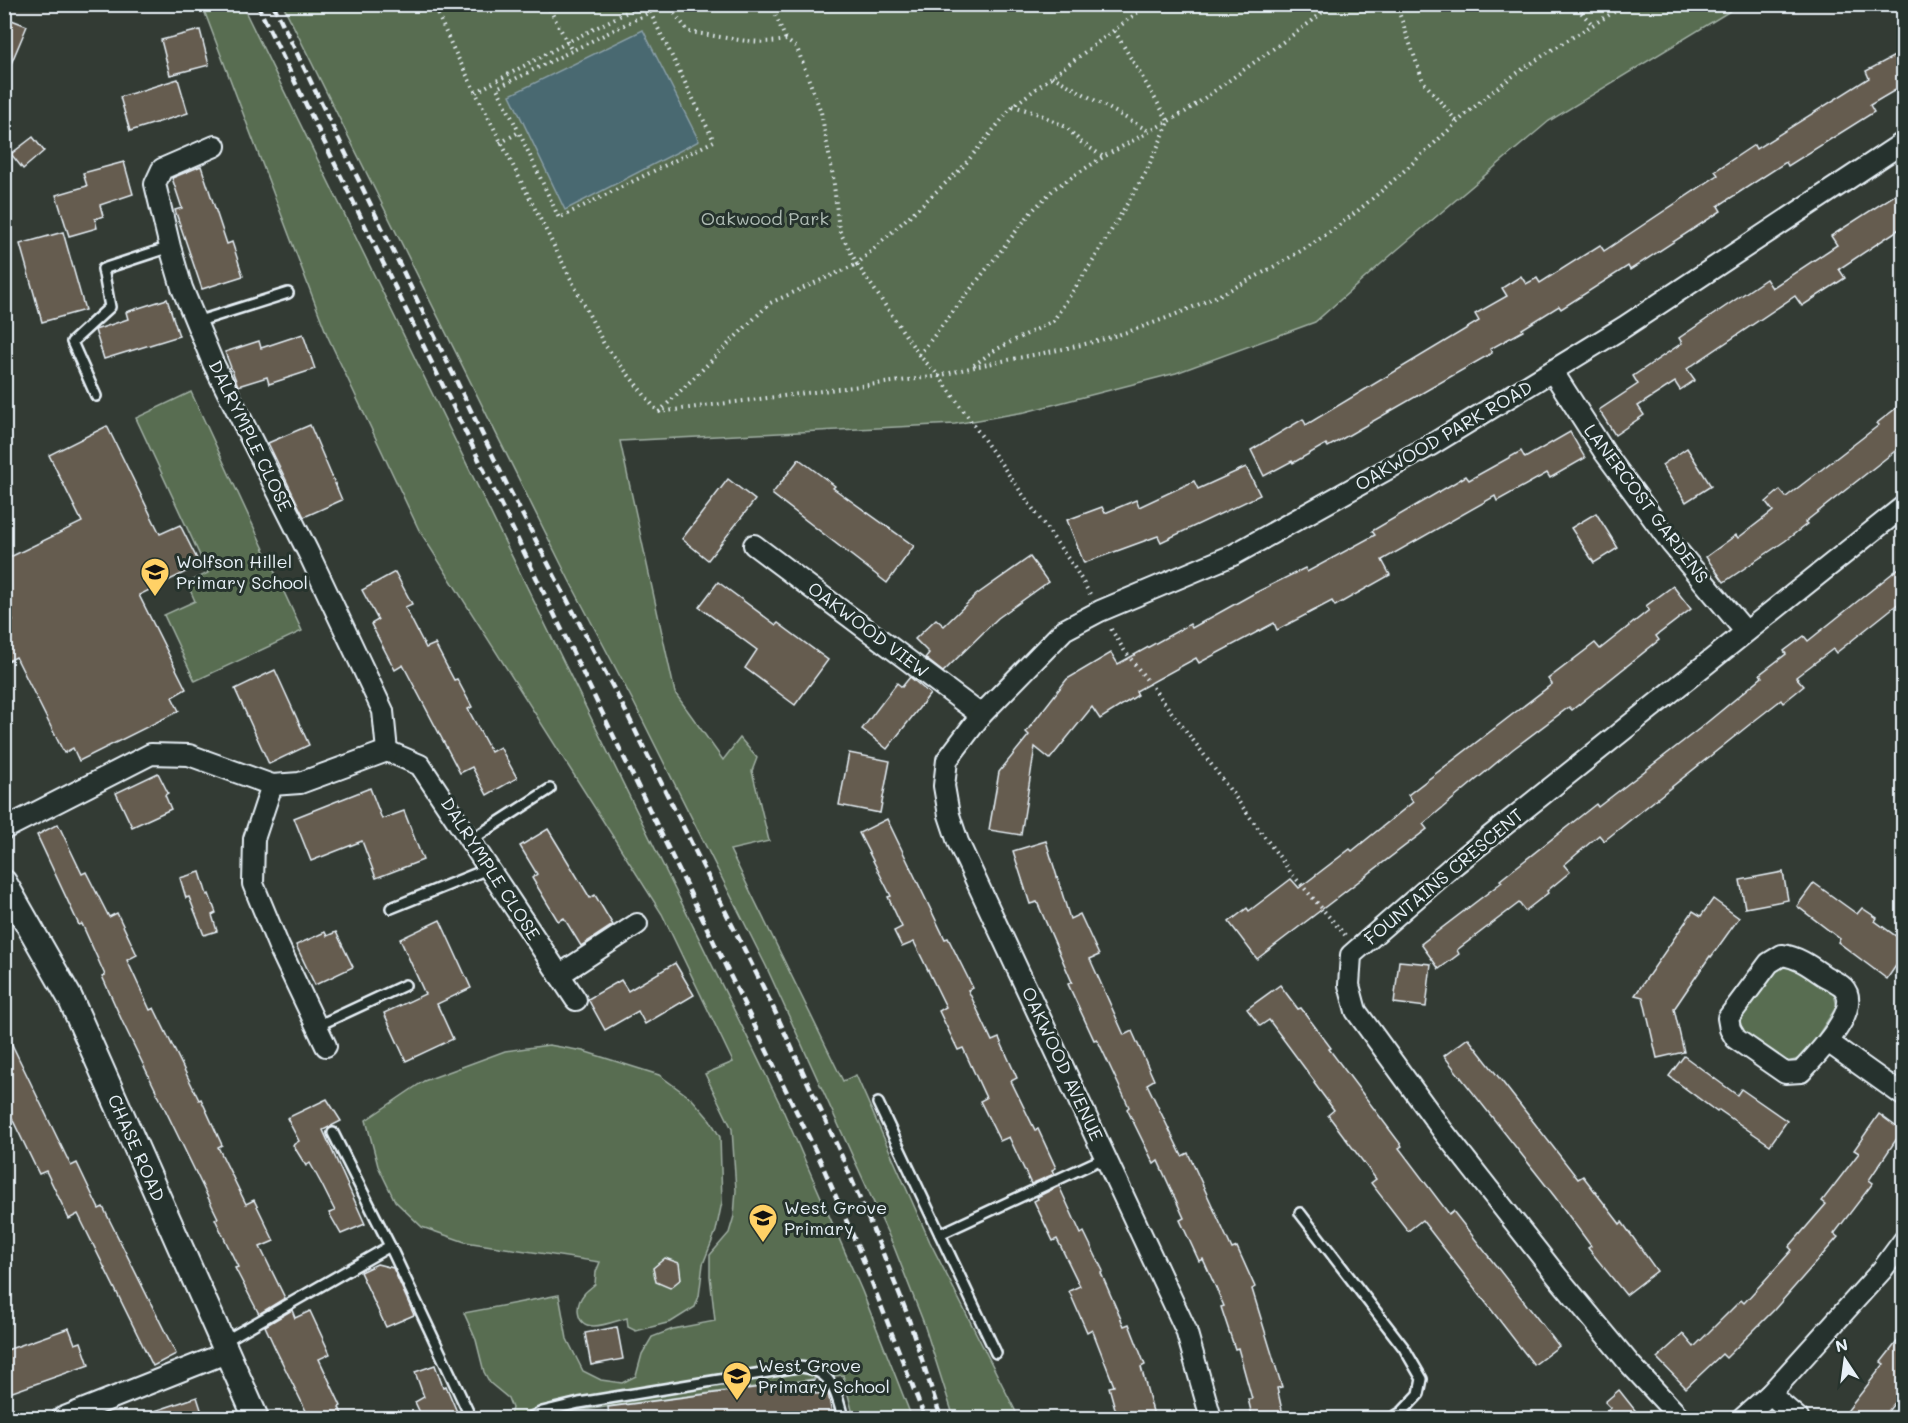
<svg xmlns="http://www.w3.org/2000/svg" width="1908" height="1423" viewBox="0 0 1908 1423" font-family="Mali,sans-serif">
	<rect width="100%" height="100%" fill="#333b34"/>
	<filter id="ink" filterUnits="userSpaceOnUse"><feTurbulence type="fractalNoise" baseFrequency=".0167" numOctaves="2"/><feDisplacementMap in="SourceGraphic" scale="12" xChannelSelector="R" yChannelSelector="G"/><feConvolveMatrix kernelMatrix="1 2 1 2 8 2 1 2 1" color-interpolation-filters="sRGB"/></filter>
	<g filter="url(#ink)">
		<g fill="#596d51" stroke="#a0afa4" stroke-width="1.5">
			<path d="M202,5H242L782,1108L862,1291L912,1418H854L843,1375L524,1418H509L512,1408L508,1398L490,1383L484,1372L476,1340L464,1313L559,1295L567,1339L583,1371L601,1380L622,1383L636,1376L642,1354L652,1337L673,1329L715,1321L710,1276V1255L729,1233L734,1216L736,1190L732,1129L705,1074L733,1062L662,914L419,530L327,335Z"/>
			<path d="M283,5H1740L1549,121L1398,249L1315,322L1176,373L1025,412L955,424L620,441L675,693L723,760L740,738L757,758L752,771L769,841L730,850L843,1081L856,1075L930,1242L1019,1418H954L923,1321L894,1247L766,966L633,701L569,580Z"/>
			<path d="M191,392L302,631L195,681L164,615L195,601L187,583L208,573L136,418Z"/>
			<path d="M1793,965L1833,990L1837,1006L1804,1057L1786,1063L1743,1035L1739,1017L1772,970Z"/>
			<path d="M549,1045L583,1051L659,1075L692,1099L710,1120L720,1137L722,1202L716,1231L703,1264L699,1296L695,1307L671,1322L636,1331L628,1327L627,1318C616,1321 604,1326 594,1326C575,1326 575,1305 584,1294C587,1290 592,1287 595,1284L596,1272L600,1262L465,1242L422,1227L395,1201L378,1166L366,1120L424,1081L505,1051Z"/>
		</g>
		<path fill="#4a6971" stroke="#899fa7" stroke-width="1.5" d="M643,30L699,141L565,210L510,95Z"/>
		<g fill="#655c4f" stroke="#e8f1f8" stroke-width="1.5">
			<path d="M4,17L27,26L5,78H4Z"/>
			<path d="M200,30L209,65L170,75L161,40Z"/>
			<path d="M1904,51V85L1870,105L1874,112L1788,166L1786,162L1718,206L1721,211L1630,270L1628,266L1561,309L1559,306L1522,329L1523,331L1490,349L1492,353L1328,447L1326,444L1293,463L1292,461L1264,476L1251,450L1303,419L1306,425L1479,321L1475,314L1507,296L1502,288L1521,276L1526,284L1537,278L1540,283L1600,245L1604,251L1718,175L1715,171L1754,145L1756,149L1869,78L1866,71Z"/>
			<path d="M178,79L188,113L130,131L120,97Z"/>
			<path d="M33,137L44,151L23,169L11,154Z"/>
			<path d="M124,162L133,194L100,205L103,216L95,219L97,228L69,236L56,195L87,186L83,173Z"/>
			<path d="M201,166L227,244L232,242L243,276L202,289L175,210L182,208L172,178Z"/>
			<path d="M1904,189V226L1839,269L1845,278L1802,306L1795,296L1687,369L1695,380L1680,390L1675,382L1638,406L1644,415L1615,435L1599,410L1638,384L1633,376L1682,343L1679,338L1766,279L1772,288L1837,245L1831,236Z"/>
			<path d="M63,232L85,310L42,322L20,244Z"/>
			<path d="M167,299L179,336L104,359L95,330L128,319L126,312Z"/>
			<path d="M303,334L315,369L269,384L267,377L238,386L225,352L259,341L261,348Z"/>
			<path d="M1904,402V444L1805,522L1807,524L1785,541L1724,582L1706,557L1736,535L1738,538L1773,511L1766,502L1780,490L1786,497L1879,425L1877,423Z"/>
			<path d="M310,425L342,500L304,517L268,443Z"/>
			<path d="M107,426L160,534L180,525L200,565L139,595L186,689L172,697L179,711L79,761L73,748L64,753L16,657L4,663V625L13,621L4,603V560L82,522L49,455Z"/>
			<path d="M1570,432L1585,458L1550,478L1547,473L1497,501L1495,496L1382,560L1390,575L1335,606L1332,601L1277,630L1274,623L1199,663L1196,658L1136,691L1138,695L1100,719L1092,707L1050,759L1035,747L1021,835L989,830L999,772L1029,735L1026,732L1067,679L1111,653L1118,664L1190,624L1192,628L1253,594L1305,568L1307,572L1375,535L1372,531L1466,476L1469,480L1521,451L1525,458Z"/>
			<path d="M1687,448L1711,486L1686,502L1662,465Z"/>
			<path d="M799,459L835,486L833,488L914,546L887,583L772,494Z"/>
			<path d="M1246,467L1260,495L1161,542L1158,536L1084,563L1067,520L1102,507L1105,513L1136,500L1139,507L1194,481L1198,489Z"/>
			<path d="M728,479L755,500L708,560L682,539Z"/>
			<path d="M1596,513L1618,548L1594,563L1571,528Z"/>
			<path d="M1030,557L1048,582L998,618L943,672L925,658L929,653L915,639L936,619L944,626L976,595Z"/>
			<path d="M1904,564V599L1836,653L1833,649L1796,677L1804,686L1783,703L1781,700L1754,721L1604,841L1599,835L1564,865L1570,872L1547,891L1548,893L1525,911L1519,903L1457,950L1459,954L1439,969L1421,944L1502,882L1500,880L1596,804L1598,807L1699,729L1762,677L1760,674L1786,654L1784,651L1804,636L1808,641Z"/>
			<path d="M395,572L412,604L405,607L426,648L435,644L454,680L457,679L472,707L468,709L491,752L500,747L517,778L487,795L472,767L460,773L403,665L395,670L371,624L378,620L362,590Z"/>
			<path d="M718,582L776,625L778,623L828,660L795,705L745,668L757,650L699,607Z"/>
			<path d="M1673,586L1691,609L1656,636L1659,640L1572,710L1569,707L1513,749L1423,824L1427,829L1257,959L1229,922L1247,908L1249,911L1291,879L1299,888L1350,849L1352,851L1413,802L1408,795L1552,684L1548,679L1595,643L1600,649L1649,610L1646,606Z"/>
			<path d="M275,670L309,745L269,764L235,689Z"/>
			<path d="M910,677L930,694L887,749L862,729L897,683L902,687Z"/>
			<path d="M849,753L890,761L880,813L839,805Z"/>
			<path d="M158,773L168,793L165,795L171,809L132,827L116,793Z"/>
			<path d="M370,788L382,819L404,811L423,860L376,878L362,841L311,861L294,818Z"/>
			<path d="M887,819L945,939L948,938L973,988L968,990L992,1041L999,1038L1017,1078L1011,1081L1035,1130L1038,1129L1056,1168L1052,1170L1054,1174L1031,1184L1009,1137L1000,1141L980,1101L986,1098L963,1048L958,1050L939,1011L946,1007L914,942L902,947L894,931L902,927L888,897L891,896L859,833Z"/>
			<path d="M58,824L82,874L86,872L109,917L117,913L137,955L127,960L150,1010L154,1008L199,1100L201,1099L222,1145L218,1147L246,1204L254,1200L274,1241L260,1247L285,1298L259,1314L235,1268L238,1267L215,1219L218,1218L123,1023L102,976L105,975L82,924L79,925L37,835Z"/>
			<path d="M548,829L590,898L595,895L613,925L581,946L564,918L558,921L532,878L537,874L520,846Z"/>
			<path d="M1046,841L1070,919L1080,914L1099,955L1090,959L1124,1035L1132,1031L1154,1080L1147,1084L1182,1156L1188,1153L1232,1249L1237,1247L1255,1287L1252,1289L1282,1387L1277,1388L1284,1419H1253L1248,1399H1252L1238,1348L1235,1349L1221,1307L1224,1306L1203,1259L1199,1261L1180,1220L1184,1218L1158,1161L1154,1164L1127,1109L1129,1107L1097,1039L1094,1040L1068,984L1072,982L1037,902L1030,904L1013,851Z"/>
			<path d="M200,872L207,895L209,894L216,913L212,915L217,931L204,935L189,897L186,898L180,878Z"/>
			<path d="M1783,872L1788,900L1745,908L1740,880Z"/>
			<path d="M1814,883L1857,914L1862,908L1877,918L1875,921L1904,942V954L1887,979L1838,942L1840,939L1797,906Z"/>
			<path d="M1713,899L1739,918L1711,957L1710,956L1674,1009L1684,1052L1657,1058L1643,997L1635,995L1693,911L1701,916Z"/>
			<path d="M440,920L471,988L437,1004L453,1039L406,1061L384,1013L425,994L400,939Z"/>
			<path d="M325,932L327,936L336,932L353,967L315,985L296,945Z"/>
			<path d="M1399,961L1431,964L1426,1007L1394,1003Z"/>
			<path d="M675,963L694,995L645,1024L638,1011L605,1030L588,999L621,980L628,991Z"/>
			<path d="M1280,985L1298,1009L1301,1008L1331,1048L1329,1049L1402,1146L1399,1148L1449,1214L1453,1211L1559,1346L1534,1365L1422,1220L1408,1231L1371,1183L1376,1179L1328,1115L1334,1110L1314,1083L1315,1082L1269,1020L1260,1026L1247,1009Z"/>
			<path d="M4,1028L71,1166L77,1163L99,1209L103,1207L176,1354L153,1366L78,1214L69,1219L46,1171L39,1174L4,1102Z"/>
			<path d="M1468,1038L1578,1179L1583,1176L1620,1224L1622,1222L1657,1271L1626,1295L1588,1248L1591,1246L1555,1197L1444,1056Z"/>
			<path d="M1684,1056L1737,1095L1741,1089L1787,1121L1770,1145L1719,1110L1717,1112L1669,1076Z"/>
			<path d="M327,1099L341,1121L323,1130L365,1224L341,1234L329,1213L335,1211L322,1185L310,1163L306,1166L293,1145L299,1141L287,1118Z"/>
			<path d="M1879,1114L1902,1131L1869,1180L1873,1183L1834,1234L1838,1237L1774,1310L1726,1358L1722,1354L1686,1388L1657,1358L1683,1334L1694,1347L1741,1300L1744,1303L1765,1280L1792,1250L1789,1247L1826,1204L1822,1201L1859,1153L1854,1150Z"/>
			<path d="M1059,1186L1081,1234L1084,1232L1103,1271L1101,1273L1124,1326L1129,1324L1145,1365L1141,1367L1155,1419H1118L1109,1387L1114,1386L1092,1329L1087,1332L1069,1291L1080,1286L1057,1239L1053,1241L1034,1201L1038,1199L1037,1197Z"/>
			<path d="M665,1258L679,1263L681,1279L670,1288L656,1282L653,1268Z"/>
			<path d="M377,1264L393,1268L414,1315L386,1327L360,1272Z"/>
			<path d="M292,1310L295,1318L310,1311L330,1354L319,1359L341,1406L339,1407L344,1419H310L275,1348L265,1326Z"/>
			<path d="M617,1327L623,1359L591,1365L585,1333Z"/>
			<path d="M69,1328L75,1344L81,1342L89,1365L4,1395V1351Z"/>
			<path d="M1904,1333V1391L1882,1419H1841L1884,1364L1881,1362Z"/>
			<path d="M435,1365L443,1387L446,1386L460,1419H423L415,1402L424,1397L415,1372Z"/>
			<path d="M814,1380L815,1394L828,1393L833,1419H609L608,1407Z"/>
			<path d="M1619,1390L1642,1419H1598L1611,1408L1605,1402Z"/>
			<path d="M197,1397L204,1419H144L143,1415Z"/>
		</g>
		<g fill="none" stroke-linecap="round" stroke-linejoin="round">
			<g stroke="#e8f1f8" stroke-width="14">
				<g id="service">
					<path d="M196,322L288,293"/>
					<path d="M96,396L72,342L110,307L103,269L170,247"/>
					<path d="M471,840L550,789"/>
					<path d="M391,908L490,868"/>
					<path d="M317,1026L405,985"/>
					<path d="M878,1103L996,1353"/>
					<path d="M333,1133L390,1246L471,1418"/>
					<path d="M1300,1213L1404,1348L1422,1379L1419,1394L1402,1412L1392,1418"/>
					<path d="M940,1234L1106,1157"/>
					<path d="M223,1342L390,1246"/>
					<path d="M529,1418L542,1412L579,1403L798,1367C831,1368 836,1391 843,1418"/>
				</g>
			</g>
			<g stroke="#e8f1f8" stroke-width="24">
				<g id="minor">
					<path d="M1553,372L1605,453L1671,543L1745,631"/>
					<path d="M754,545L981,715"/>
					<path d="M387,751L420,765L576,1000"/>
					<path d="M272,785L254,839L253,884L279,947L326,1046"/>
					<path d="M4,829L151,754L189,755L272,785L300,783L387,751L383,711L308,552L213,363L182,288L170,247L155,184L162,169L215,146"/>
					<path d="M1782,955C1798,957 1810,966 1823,975C1829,979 1838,982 1843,987C1864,1009 1815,1056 1801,1072L1785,1073L1736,1039L1730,1029L1728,1018L1769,963Z"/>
					<path d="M559,975L637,924"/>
					<path d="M1828,1042L1904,1096"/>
					<path d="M1770,1394L1798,1418"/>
					<path d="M62,1418L226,1353"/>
					<path d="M1211,1418L1186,1330L958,842L949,815L944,786L947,760L981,715L1064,630L1100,611L1233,555L1431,445L1624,327L1904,142"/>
					<path d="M1680,1418L1629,1363L1556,1275L1443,1131L1356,1011L1349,985L1351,955L1453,866L1904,506"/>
					<path d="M1743,1418L1770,1394L1882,1270L1904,1240"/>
				</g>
			</g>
			<g stroke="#e8f1f8" stroke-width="28">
				<path id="tertiary" d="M4,882L70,998L256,1418"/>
			</g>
			<g stroke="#e8f1f8" stroke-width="4" stroke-dasharray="1.5 4.5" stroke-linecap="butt">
				<path d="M433,4L453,48L604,344L658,412L939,376C987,362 1036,356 1085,344C1158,326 1230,293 1294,255C1362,216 1420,154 1480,102C1524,64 1577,35 1627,4"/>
				<path d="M547,4L572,51"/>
				<path d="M667,4L689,32C720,36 755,46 786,40L797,48L821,112L833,176L839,230L857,264L961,169L1013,106L1149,4"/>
				<path d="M771,4L786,40"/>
				<path d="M1396,4L1423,81L1458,123"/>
				<path d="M1573,4L1593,25"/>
				<path d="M1052,76L1147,130"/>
				<path d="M476,92L568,42L643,4"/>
				<path d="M1013,106L1039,114L1066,127L1081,142L1102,156"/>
				<path d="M500,143L519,132L559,218L714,141L650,12L497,88L519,132"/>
				<path d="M919,355L1032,211L1055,188L1103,157L1185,112L1312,21L1332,4"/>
				<path d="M974,365L995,350L1053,321L1093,261L1146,172L1169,122L1114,30"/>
				<path d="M659,412L770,303L857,264L919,355L939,376L1074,567L1090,594"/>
				<path d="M1111,629L1124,650L1199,748L1292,874L1345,935"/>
			</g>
			<use href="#service" stroke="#26332d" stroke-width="9"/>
			<use href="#minor" stroke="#26332d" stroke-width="20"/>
			<use href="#tertiary" stroke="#26332d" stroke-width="24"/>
			<g stroke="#e8f1f8" stroke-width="4.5" stroke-dasharray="9 4.5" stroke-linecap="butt">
				<path d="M257,4L820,1160L860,1252L925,1418"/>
				<path d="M273,4L509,489L627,714L771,1003L840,1152L882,1251L906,1311L941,1418"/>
			</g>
		</g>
	</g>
	<defs>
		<g id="school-pin" transform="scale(1.5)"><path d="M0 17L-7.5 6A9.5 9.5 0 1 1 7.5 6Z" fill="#ffd166" stroke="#26332d"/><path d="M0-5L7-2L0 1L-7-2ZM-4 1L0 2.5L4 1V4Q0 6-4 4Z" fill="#111"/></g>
	</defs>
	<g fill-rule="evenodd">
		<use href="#school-pin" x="155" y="572"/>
		<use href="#school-pin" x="763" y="1218"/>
		<use href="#school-pin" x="737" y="1376"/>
	</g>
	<g text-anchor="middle" stroke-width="6" stroke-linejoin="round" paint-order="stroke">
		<g font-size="18" fill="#afbcb5" stroke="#26332d">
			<text x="765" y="225">Oakwood Park</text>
		</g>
		<g font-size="18" fill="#e8f1f8" stroke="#26332d">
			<text transform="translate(250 436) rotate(64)" y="6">DALRYMPLE CLOSE</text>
			<text transform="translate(1444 436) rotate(-30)" y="6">OAKWOOD PARK ROAD</text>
			<text transform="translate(1646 504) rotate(53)" y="6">LANERCOST GARDENS</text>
			<text transform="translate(868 630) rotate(37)" y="6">OAKWOOD VIEW</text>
			<text transform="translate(490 869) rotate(57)" y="6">DALRYMPLE CLOSE</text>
			<text transform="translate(1444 877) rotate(-40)" y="6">FOUNTAINS CRESCENT</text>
			<text transform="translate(1062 1064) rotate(65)" y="6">OAKWOOD AVENUE</text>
			<text transform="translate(136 1148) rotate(66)" y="6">CHASE ROAD</text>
		</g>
		<g font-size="18" fill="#e8f1f8" stroke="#26332d" text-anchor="start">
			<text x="176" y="568">Wolfson Hillel<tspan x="176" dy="21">Primary School</tspan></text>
			<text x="784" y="1214">West Grove<tspan x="784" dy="21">Primary</tspan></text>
			<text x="758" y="1372">West Grove<tspan x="758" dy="21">Primary School</tspan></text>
		</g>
	</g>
	<rect width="1908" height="1423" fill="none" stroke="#26332d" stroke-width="24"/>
	<rect x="12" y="12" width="1884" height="1399" fill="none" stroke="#e8f1f8" stroke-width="2" filter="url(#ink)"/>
	<g transform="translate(1845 1360) rotate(347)" stroke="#26332d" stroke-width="4.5" paint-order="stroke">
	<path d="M0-4.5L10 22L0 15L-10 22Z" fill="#e8f1f8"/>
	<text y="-9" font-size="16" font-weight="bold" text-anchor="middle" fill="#e8f1f8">N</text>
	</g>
</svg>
